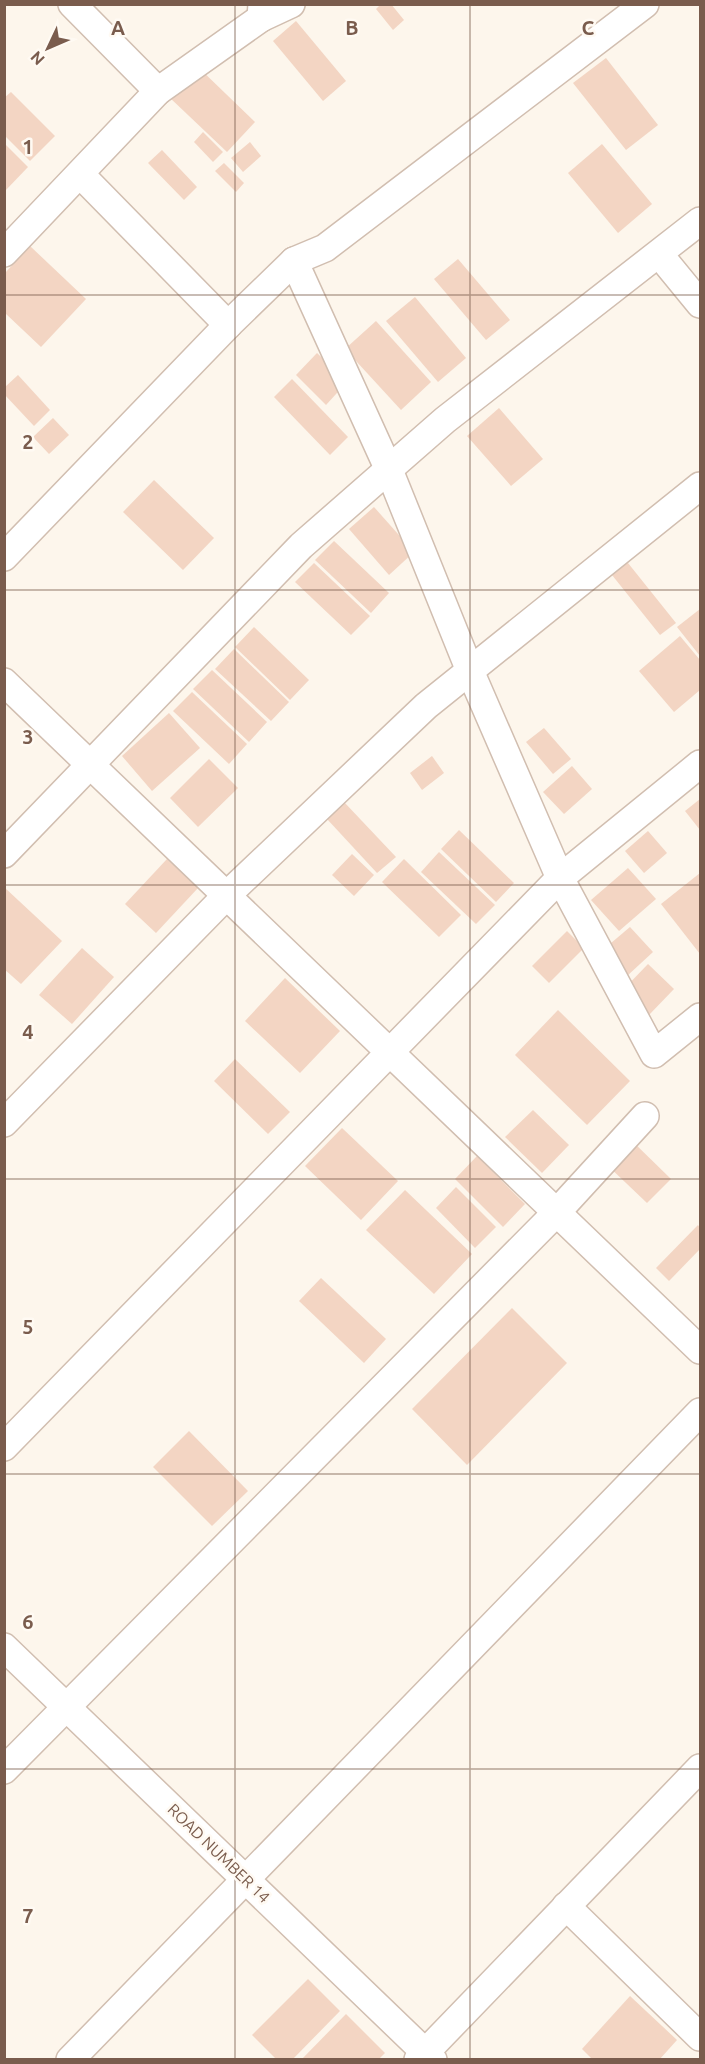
<svg xmlns="http://www.w3.org/2000/svg" width="705" height="2064" viewBox="0 0 705 2064" font-family="Ubuntu,sans-serif">
	<rect width="100%" height="100%" fill="#fdf6ec"/>
	<g fill="#f3d5c3">
		<path d="M381,4H391L404,20L393,30L376,9Z"/>
		<path d="M296,21L346,81L323,101L273,41Z"/>
		<path d="M606,58L658,125L626,150L573,83Z"/>
		<path d="M197,66L255,122L227,152L168,96Z"/>
		<path d="M11,92L55,136L30,161L4,135V98Z"/>
		<path d="M203,132L223,152L213,162L194,142Z"/>
		<path d="M250,142L261,156L243,172L231,158Z"/>
		<path d="M5,144L28,167L5,191Z"/>
		<path d="M602,144L652,204L618,233L568,173Z"/>
		<path d="M162,150L197,187L184,200L148,163Z"/>
		<path d="M224,163L244,183L236,192L215,171Z"/>
		<path d="M30,246L86,299L41,347L5,313V273Z"/>
		<path d="M458,259L510,320L486,340L434,279Z"/>
		<path d="M415,297L466,358L438,382L386,321Z"/>
		<path d="M376,321L431,382L401,410L345,349Z"/>
		<path d="M317,353L347,382L326,405L296,375Z"/>
		<path d="M18,375L50,410L34,426L4,394V388Z"/>
		<path d="M292,379L348,437L330,455L274,397Z"/>
		<path d="M499,408L543,459L511,486L467,436Z"/>
		<path d="M53,418L69,435L49,454L33,437Z"/>
		<path d="M154,480L214,538L183,570L123,512Z"/>
		<path d="M374,507L414,552L389,575L349,529Z"/>
		<path d="M334,541L389,593L371,613L315,560Z"/>
		<path d="M624,558L676,623L660,635L608,570Z"/>
		<path d="M314,563L370,616L351,635L295,582Z"/>
		<path d="M700,609V656L677,627Z"/>
		<path d="M254,627L309,680L290,700L235,647Z"/>
		<path d="M680,636L700,660V690L674,712L639,671Z"/>
		<path d="M234,649L289,702L271,721L215,669Z"/>
		<path d="M212,670L267,722L249,742L193,689Z"/>
		<path d="M192,692L247,744L229,764L173,711Z"/>
		<path d="M169,713L200,748L152,791L122,756Z"/>
		<path d="M544,728L571,759L553,774L526,742Z"/>
		<path d="M432,756L444,773L422,790L410,773Z"/>
		<path d="M209,759L238,788L198,827L170,798Z"/>
		<path d="M572,766L592,789L564,814L543,792Z"/>
		<path d="M700,799V830L685,811Z"/>
		<path d="M344,802L396,857L377,873L327,819Z"/>
		<path d="M459,830L514,883L496,902L441,849Z"/>
		<path d="M648,831L667,853L644,873L625,851Z"/>
		<path d="M439,852L495,905L476,924L421,872Z"/>
		<path d="M352,854L374,875L354,896L332,875Z"/>
		<path d="M167,859L198,888L156,933L125,904Z"/>
		<path d="M404,859L461,915L439,937L382,882Z"/>
		<path d="M628,868L656,899L619,931L591,900Z"/>
		<path d="M700,873V954L661,904Z"/>
		<path d="M4,887L62,941L21,984L4,969Z"/>
		<path d="M630,927L653,952L627,976L604,949Z"/>
		<path d="M567,931L584,948L549,983L532,966Z"/>
		<path d="M82,948L114,977L72,1024L39,995Z"/>
		<path d="M648,964L674,989L648,1016L622,991Z"/>
		<path d="M285,978L340,1031L300,1073L245,1021Z"/>
		<path d="M558,1010L630,1081L587,1125L515,1055Z"/>
		<path d="M235,1059L290,1112L268,1134L214,1081Z"/>
		<path d="M533,1110L569,1145L542,1173L505,1137Z"/>
		<path d="M342,1128L398,1181L361,1220L305,1166Z"/>
		<path d="M629,1138L671,1179L647,1203L605,1163Z"/>
		<path d="M477,1156L525,1204L503,1227L455,1179Z"/>
		<path d="M456,1187L496,1227L475,1248L436,1208Z"/>
		<path d="M405,1190L472,1254L434,1294L366,1230Z"/>
		<path d="M698,1225L700,1228V1249L669,1281L656,1268Z"/>
		<path d="M321,1278L386,1339L364,1363L299,1301Z"/>
		<path d="M512,1308L567,1363L467,1465L412,1409Z"/>
		<path d="M189,1431L248,1491L212,1526L153,1467Z"/>
		<path d="M308,1979L340,2011L292,2060H277L252,2035Z"/>
		<path d="M630,1996L677,2040L659,2060H593L582,2049Z"/>
		<path d="M346,2014L385,2053L378,2060H301Z"/>
	</g>
	<g fill="none" stroke-linecap="round" stroke-linejoin="round">
		<g stroke="#d1beb0" stroke-width="30">
			<g id="street">
				<path d="M72,4L158,91"/>
				<path d="M262,4L261,18L291,4"/>
				<path d="M80,174L228,325"/>
				<path d="M4,253L158,91L261,18"/>
				<path d="M659,254L700,304"/>
				<path d="M294,261L389,470L470,671L560,878L654,1054L700,1017"/>
				<path d="M4,557L228,325L294,261L325,248L645,4"/>
				<path d="M4,682L700,1350"/>
				<path d="M4,854L301,546L445,420L700,221"/>
				<path d="M4,1123L228,894L426,706L700,486"/>
				<path d="M4,1447L560,878L700,764"/>
				<path d="M4,1647L433,2060"/>
				<path d="M4,1770L557,1212L645,1116"/>
				<path d="M566,1906L700,2037"/>
				<path d="M70,2060L700,1412"/>
				<path d="M418,2060L700,1768"/>
			</g>
		</g>
		<use href="#street" stroke="#fff" stroke-width="27"/>
	</g>
	<path fill="none" stroke="#7a5c4d" stroke-width="1.5" stroke-opacity="0.55" d="M235,4V2060M470,4V2060M4,295H700M4,590H700M4,885H700M4,1179H700M4,1474H700M4,1769H700"/>
	<g text-anchor="middle" stroke-width="5" stroke-linejoin="round" paint-order="stroke">
		<g font-size="16" fill="#7a5c4d" stroke="#fffaf3">
			<text transform="translate(219 1853) rotate(44)" y="6">ROAD NUMBER 14</text>
		</g>
	</g>
	<g font-size="20" text-anchor="middle" font-weight="bold" fill="#7a5c4d" stroke="#fffaf3" stroke-width="5" stroke-linejoin="round" paint-order="stroke">
		<text x="118" y="35">A</text>
		<text x="352" y="35">B</text>
		<text x="588" y="35">C</text>
		<text x="28" y="154">1</text>
		<text x="28" y="449">2</text>
		<text x="28" y="744">3</text>
		<text x="28" y="1039">4</text>
		<text x="28" y="1334">5</text>
		<text x="28" y="1629">6</text>
		<text x="28" y="1923">7</text>
	</g>
	<rect width="705" height="2064" fill="none" stroke="#7a5c4d" stroke-width="12"/>
	<g transform="translate(48 48) rotate(226)" stroke="#fffaf3" stroke-width="4.5" paint-order="stroke">
	<path d="M0-4.5L10 22L0 15L-10 22Z" fill="#7a5c4d"/>
	<text y="-9" font-size="16" font-weight="bold" text-anchor="middle" fill="#7a5c4d">N</text>
	</g>
</svg>
